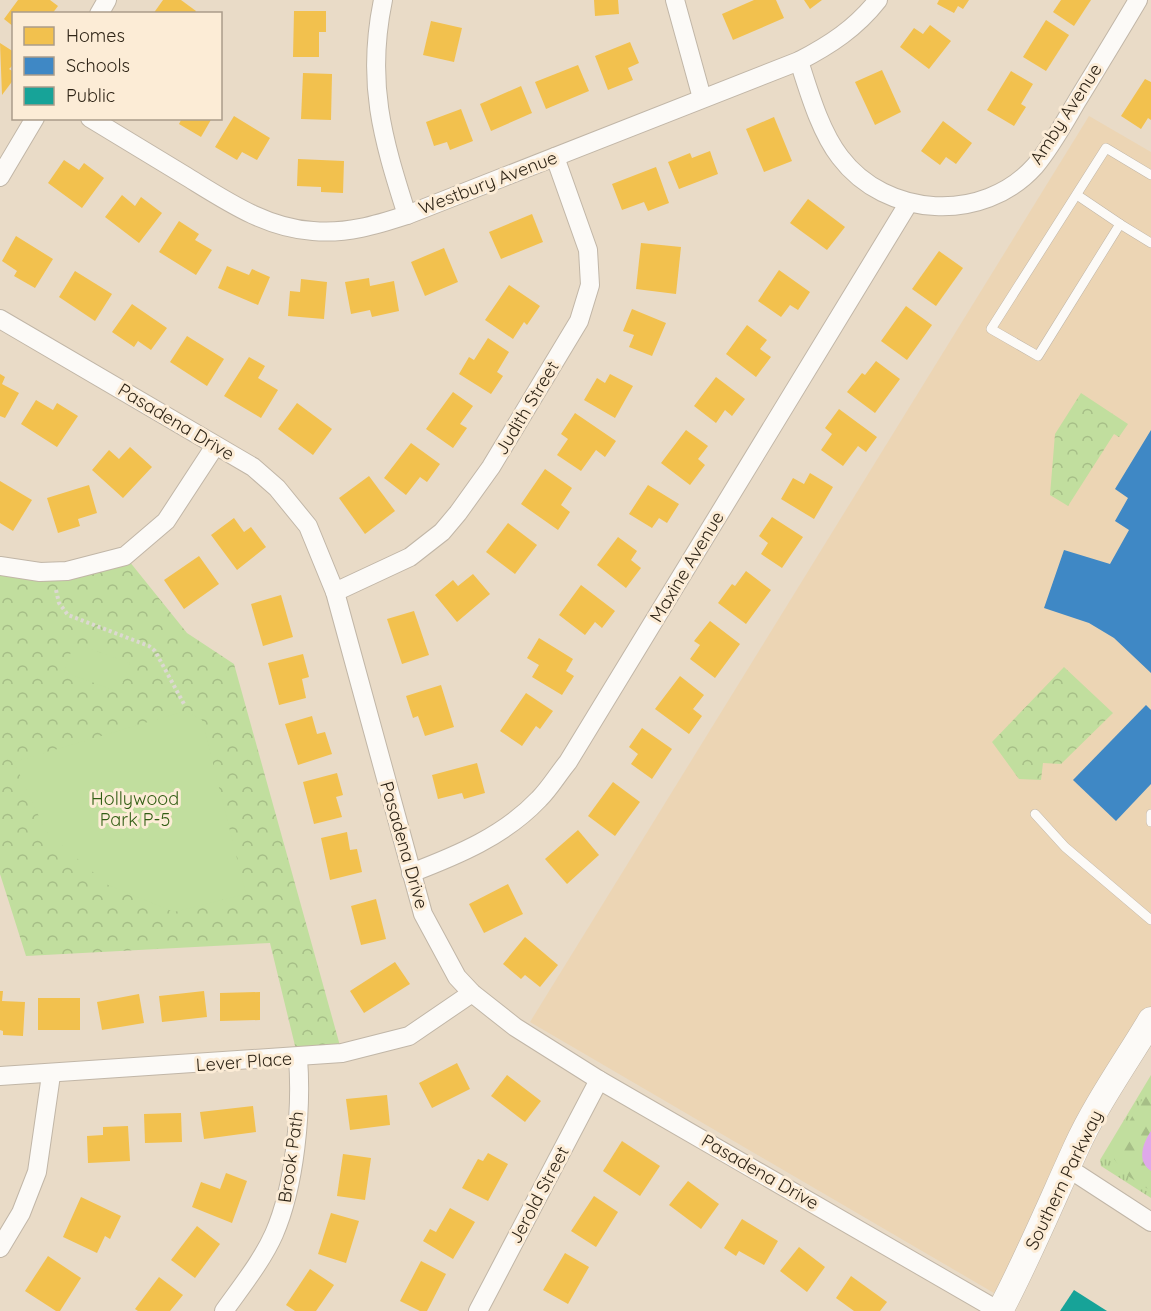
<svg xmlns="http://www.w3.org/2000/svg" width="1151" height="1311" viewBox="0 0 1151 1311" font-family="Quicksand,sans-serif">
	<defs>
		<pattern id="grass-tufts" width="24" height="20" patternUnits="userSpaceOnUse" patternTransform="scale(1.5)"><rect width="24" height="20" fill="#c1de9e"/><path d="M3 7l-1-3M5 7V3M7 7l1-3M15 17l-1-3M17 17v-4M19 17l1-3" fill="none" stroke="#a6be87"/></pattern>
		<pattern id="forest-firs" width="22" height="20" patternUnits="userSpaceOnUse" patternTransform="scale(1.5)"><rect width="22" height="20" fill="#c1de9e"/><path d="M5 1l3.5 6h-7zM16 11l3.5 6h-7z" fill="#a6be87"/></pattern>
		<pattern id="park-crowns" width="20" height="18" patternUnits="userSpaceOnUse" patternTransform="scale(1.5)"><rect width="20" height="18" fill="#c1de9e"/><path d="M2 6a3 3 0 1 1 6 0M12 15a3 3 0 1 1 6 0" fill="none" stroke="#a6be87"/></pattern>
	</defs>
	<rect width="100%" height="100%" fill="#e9dbc7"/>
	<path fill="#ecd5b4" d="M1089,116L1151,152V1011L994,1293L530,1022Z"/>
	<path fill="url(#grass-tufts)" d="M1151,1075V1198L1101,1166L1100,1160Z"/>
	<path fill="url(#forest-firs)" d="M1151,1085V1191L1128,1176L1114,1159L1115,1145Z"/>
	<g fill="url(#park-crowns)">
		<path d="M1081,393L1128,424L1119,437L1114,434L1068,506L1050,495L1055,434Z"/>
		<path d="M125,556L187,633L234,664L342,1053L298,1058L270,943L26,956L0,874V566L53,571Z"/>
		<path d="M1064,667L1113,713L1061,764L1043,763L1041,780L1019,779L992,742Z"/>
	</g>
	<g fill="#c1de9e">
		<path d="M74,643L130,663L119,692L64,672Z"/>
		<path d="M185,711L202,720L246,894L174,912L108,885L46,832L14,762Z"/>
	</g>
	<path fill="#dfa8ea" d="M1151,1131V1171C1136,1161 1143,1143 1151,1131Z"/>
	<g fill="#f2c14e">
		<path d="M18,0H50L58,6L52,14H14V27L4,19Z"/>
		<path d="M163,0H181L196,11L194,14H153Z"/>
		<path d="M594,0H618L619,14L595,16Z"/>
		<path d="M754,0H776L784,18L733,40L722,14Z"/>
		<path d="M804,0H822L810,9Z"/>
		<path d="M939,0H969L963,9L958,6L954,13L937,4Z"/>
		<path d="M1061,0H1091L1074,26L1053,12Z"/>
		<path d="M294,11H326V32H319V57H293Z"/>
		<path d="M1046,20L1069,35L1046,71L1023,57Z"/>
		<path d="M431,21L462,28L454,62L423,55Z"/>
		<path d="M930,25L951,41L929,69L900,47L914,28L923,34Z"/>
		<path d="M630,42L639,63L628,68L633,80L608,90L595,56Z"/>
		<path d="M0,43L14,52V64L9,69L14,72V79L2,95Z"/>
		<path d="M578,65L589,91L546,109L535,82Z"/>
		<path d="M882,70L901,112L875,125L855,82Z"/>
		<path d="M1011,71L1033,84L1021,104L1026,107L1014,126L987,110Z"/>
		<path d="M303,73L332,74L331,120L301,119Z"/>
		<path d="M1145,79L1151,82V120L1148,118L1141,129L1121,116Z"/>
		<path d="M521,86L532,113L491,131L480,104Z"/>
		<path d="M461,109L473,141L450,150L447,142L434,146L426,122Z"/>
		<path d="M234,116L270,138L257,160L242,152L237,160L215,147Z"/>
		<path d="M774,117L792,161L764,172L746,129Z"/>
		<path d="M182,118H212L201,137L179,124Z"/>
		<path d="M943,121L972,143L956,164L946,157L940,165L921,151Z"/>
		<path d="M710,151L718,174L679,189L668,162L690,153L692,158Z"/>
		<path d="M298,159L344,161L343,193L321,192V187L297,186Z"/>
		<path d="M64,160L79,170L84,163L104,178L82,208L48,183Z"/>
		<path d="M656,167L669,203L648,211L644,202L622,210L612,184Z"/>
		<path d="M122,195L135,206L141,197L162,213L139,243L105,217Z"/>
		<path d="M808,199L845,227L827,250L790,223Z"/>
		<path d="M532,214L543,242L501,259L489,232Z"/>
		<path d="M179,221L199,234L195,240L212,250L196,275L159,252Z"/>
		<path d="M16,236L53,259L35,288L14,276L17,271L2,261Z"/>
		<path d="M641,243L681,247L676,294L636,289Z"/>
		<path d="M444,248L458,282L425,296L411,262Z"/>
		<path d="M939,251L963,268L936,306L912,289Z"/>
		<path d="M227,266L249,275L252,269L270,277L258,305L218,288Z"/>
		<path d="M779,270L810,292L798,310L790,305L781,317L758,301Z"/>
		<path d="M75,271L112,294L95,321L59,297Z"/>
		<path d="M369,278L370,286L394,281L399,311L372,317L370,310L351,314L345,282Z"/>
		<path d="M301,279L327,282L324,319L288,316L290,291L300,292Z"/>
		<path d="M509,285L540,306L527,325L524,322L513,339L485,320Z"/>
		<path d="M132,304L167,328L151,350L138,341L134,347L112,332Z"/>
		<path d="M906,306L932,325L907,360L881,341Z"/>
		<path d="M632,309L666,323L652,356L629,347L634,335L623,331Z"/>
		<path d="M747,325L767,340L760,349L771,357L756,377L726,354Z"/>
		<path d="M187,336L224,359L207,386L170,362Z"/>
		<path d="M488,338L509,352L497,372L503,376L491,394L459,374L469,357L474,360Z"/>
		<path d="M249,357L265,366L258,378L278,390L261,418L224,396Z"/>
		<path d="M876,361L900,379L875,413L847,392L862,373L865,375Z"/>
		<path d="M0,374L5,377L2,384L19,393L5,418L0,416Z"/>
		<path d="M610,374L633,386L615,418L584,400L597,378L605,383Z"/>
		<path d="M716,377L745,399L732,416L725,410L716,423L694,406Z"/>
		<path d="M453,392L473,406L460,424L467,428L453,448L426,429Z"/>
		<path d="M36,400L53,410L57,403L78,416L57,447L21,424Z"/>
		<path d="M297,403L332,429L313,455L278,429Z"/>
		<path d="M839,409L877,437L866,452L858,446L843,466L821,450L832,434L825,428Z"/>
		<path d="M575,413L616,441L605,457L596,450L581,471L557,455L568,439L561,434Z"/>
		<path d="M686,430L708,446L698,459L705,465L690,485L661,463Z"/>
		<path d="M411,443L440,464L427,482L420,477L406,495L384,478Z"/>
		<path d="M130,447L152,467L123,498L92,470L109,450L119,459Z"/>
		<path d="M545,469L572,488L561,505L570,512L558,530L521,504Z"/>
		<path d="M810,473L833,487L814,519L781,499L793,478L804,484Z"/>
		<path d="M369,476L395,511L365,534L339,498Z"/>
		<path d="M0,481L32,500L13,531L0,523Z"/>
		<path d="M89,485L97,513L78,519L80,526L58,533L47,498Z"/>
		<path d="M648,485L679,504L667,523L659,518L652,528L629,514Z"/>
		<path d="M772,517L803,537L782,568L761,554L768,543L759,536Z"/>
		<path d="M234,518L244,532L251,527L266,547L237,570L211,535Z"/>
		<path d="M508,523L537,545L515,574L486,552Z"/>
		<path d="M618,537L637,551L631,560L641,568L626,588L597,565Z"/>
		<path d="M199,556L219,584L184,609L164,580Z"/>
		<path d="M746,571L771,590L746,624L718,603L732,584L735,586Z"/>
		<path d="M473,574L490,594L457,622L435,595L453,580L458,586Z"/>
		<path d="M581,585L615,611L602,628L595,622L585,635L559,615Z"/>
		<path d="M281,595L293,637L263,646L251,604Z"/>
		<path d="M414,611L429,655L402,664L387,619Z"/>
		<path d="M710,621L740,644L715,678L690,659L700,645L694,641Z"/>
		<path d="M539,638L573,659L566,671L574,676L562,695L532,677L539,665L527,658Z"/>
		<path d="M303,654L309,677L302,679L306,698L279,705L268,663Z"/>
		<path d="M680,676L704,695L693,709L702,716L689,734L655,709Z"/>
		<path d="M441,685L454,727L425,736L418,716L413,718L406,696Z"/>
		<path d="M526,693L553,711L540,729L536,726L522,746L500,731Z"/>
		<path d="M312,716L317,734L325,732L332,754L298,765L285,724Z"/>
		<path d="M642,728L672,749L652,779L631,764L638,754L629,747Z"/>
		<path d="M477,763L485,793L464,799L462,793L438,799L432,775Z"/>
		<path d="M337,773L343,795L336,797L342,817L314,824L303,782Z"/>
		<path d="M613,782L640,802L615,836L588,816Z"/>
		<path d="M578,830L599,855L567,884L545,859Z"/>
		<path d="M347,832L350,850L357,849L362,872L330,880L321,838Z"/>
		<path d="M508,884L523,914L484,933L469,904Z"/>
		<path d="M376,899L386,939L361,945L351,906Z"/>
		<path d="M525,937L558,965L540,987L525,975L521,979L503,964Z"/>
		<path d="M395,962L410,984L364,1013L350,991Z"/>
		<path d="M0,991H3L2,1001L25,1002L23,1036L3,1035V1031L0,1030Z"/>
		<path d="M204,991L207,1017L162,1022L159,996Z"/>
		<path d="M260,992V1020L220,1021V993Z"/>
		<path d="M139,994L144,1023L102,1030L97,1002Z"/>
		<rect x="38" y="998" width="42" height="32"/>
		<path d="M457,1063L470,1089L432,1108L419,1083Z"/>
		<path d="M507,1075L541,1101L525,1122L491,1096Z"/>
		<path d="M387,1095L390,1125L350,1130L346,1099Z"/>
		<path d="M253,1106L256,1132L204,1139L200,1112Z"/>
		<path d="M181,1113L182,1142L145,1143L144,1114Z"/>
		<path d="M128,1126L130,1161L88,1163L87,1136L103,1135V1127Z"/>
		<path d="M622,1141L660,1166L640,1196L603,1171Z"/>
		<path d="M488,1153L508,1164L488,1201L462,1188L478,1159L483,1161Z"/>
		<path d="M343,1154L371,1158L365,1200L337,1196Z"/>
		<path d="M226,1173L247,1181L232,1223L192,1207L201,1182L220,1189Z"/>
		<path d="M688,1181L719,1204L701,1229L669,1205Z"/>
		<path d="M594,1196L618,1212L596,1247L571,1231Z"/>
		<path d="M81,1197L121,1216L110,1239L105,1236L97,1253L63,1237Z"/>
		<path d="M450,1208L475,1222L453,1259L423,1241L430,1229L436,1232Z"/>
		<path d="M331,1213L359,1221L346,1263L318,1254Z"/>
		<path d="M742,1219L778,1241L764,1265L739,1251L736,1256L724,1248Z"/>
		<path d="M197,1226L220,1244L195,1278L171,1260Z"/>
		<path d="M799,1247L825,1267L807,1292L780,1271Z"/>
		<path d="M565,1253L589,1267L568,1304L543,1290Z"/>
		<path d="M48,1256L81,1278L60,1311H56L25,1291Z"/>
		<path d="M421,1261L446,1274L427,1311H420L400,1301Z"/>
		<path d="M310,1269L334,1285L316,1311H295L286,1305Z"/>
		<path d="M851,1276L887,1302L880,1311H854L836,1298Z"/>
		<path d="M159,1277L183,1295L170,1311H138L135,1309Z"/>
	</g>
	<g fill="#3f88c5">
		<path d="M1151,430V673L1114,638L1089,623L1044,608L1064,550L1110,564L1129,530L1115,521L1128,498L1115,489Z"/>
		<path d="M1146,705L1151,710V784L1116,821L1073,780Z"/>
	</g>
	<path fill="#17a398" d="M1074,1290L1107,1311H1060Z"/>
	<g fill="none" stroke-linecap="round" stroke-linejoin="round">
		<g stroke="#c1b6a7" stroke-width="10">
			<g id="lane">
				<path d="M1151,175L1106,148L991,329L1038,356L1120,224L1151,243"/>
				<path d="M1077,195L1120,224"/>
				<path d="M1035,814L1065,847L1151,920"/>
				<path d="M1151,814V822"/>
			</g>
		</g>
		<g stroke="#c1b6a7" stroke-width="20">
			<g id="street">
				<path d="M383,0C366,82 382,137 407,215"/>
				<path d="M675,0L702,98"/>
				<path d="M99,14L107,0"/>
				<path d="M799,61C809,92 820,131 840,157C886,218 983,224 1035,166C1051,147 1064,123 1077,101C1097,68 1118,34 1138,0"/>
				<path d="M90,118C121,137 153,156 184,175C225,200 265,228 313,231C347,234 376,225 407,215L799,61C830,45 856,28 878,0"/>
				<path d="M0,177L35,118"/>
				<path d="M0,319L253,467L277,488L308,526L335,592L423,914L457,977L472,993L515,1027L599,1080L999,1311"/>
				<path d="M0,566L40,572L67,571L125,556L166,521L215,446"/>
				<path d="M335,592L410,557L442,532L458,513L491,467L579,321L590,285L588,250L555,157"/>
				<path d="M411,873C458,855 504,836 539,799C550,788 558,774 568,762L908,204"/>
				<path d="M0,1076L342,1053L409,1036L472,993"/>
				<path d="M1068,1168L1151,1222"/>
				<path d="M0,1248L21,1213L37,1172L51,1075"/>
				<path d="M224,1311C241,1287 262,1261 274,1234C295,1186 302,1110 298,1058"/>
				<path d="M478,1311L599,1080"/>
			</g>
		</g>
		<g stroke="#c1b6a7" stroke-width="27">
			<path id="secondary" d="M1000,1311C1028,1258 1051,1203 1076,1148C1096,1104 1126,1062 1151,1020"/>
		</g>
		<path stroke="#dcd8d1" stroke-width="4" stroke-dasharray="3 3" stroke-linecap="butt" d="M56,590L59,603L68,615L149,646L155,651L184,704"/>
		<use href="#lane" stroke="#fcfaf7" stroke-width="9"/>
		<use href="#street" stroke="#fcfaf7" stroke-width="18"/>
		<use href="#secondary" stroke="#fcfaf7" stroke-width="26"/>
	</g>
	<g text-anchor="middle" stroke-width="6" stroke-linejoin="round" paint-order="stroke">
		<g font-size="18" fill="#2f2517" stroke="#fcecd6">
			<text transform="translate(1066 114) rotate(-57)" y="6">Amby Avenue</text>
			<text transform="translate(488 183) rotate(-21)" y="6">Westbury Avenue</text>
			<text transform="translate(527 408) rotate(-59)" y="6">Judith Street</text>
			<text transform="translate(176 422) rotate(31)" y="6">Pasadena Drive</text>
			<text transform="translate(687 567) rotate(-59)" y="6">Maxine Avenue</text>
			<text transform="translate(404 845) rotate(74)" y="6">Pasadena Drive</text>
			<text transform="translate(244 1062) rotate(-4)" y="6">Lever Place</text>
			<text transform="translate(291 1157) rotate(-82)" y="6">Brook Path</text>
			<text transform="translate(760 1172) rotate(30)" y="6">Pasadena Drive</text>
			<text transform="translate(1064 1180) rotate(-64)" y="6">Southern Parkway</text>
			<text transform="translate(539 1195) rotate(-62)" y="6">Jerold Street</text>
		</g>
		<g font-size="18" fill="#325e14" stroke="#fcecd6">
			<text x="135" y="805">Hollywood<tspan x="135" dy="21">Park P-5</tspan></text>
		</g>
	</g>
	<rect x="12" y="12" width="210" height="108" fill="#fcecd6" stroke="#aa9c8a" stroke-width="1.5"/>
	<rect x="24" y="27" width="30" height="18" fill="#f2c14e" stroke="#aa9c8a" stroke-width="1.5"/>
	<text x="66" y="42" font-size="18" fill="#2f2517">Homes</text>
	<rect x="24" y="57" width="30" height="18" fill="#3f88c5" stroke="#aa9c8a" stroke-width="1.5"/>
	<text x="66" y="72" font-size="18" fill="#2f2517">Schools</text>
	<rect x="24" y="87" width="30" height="18" fill="#17a398" stroke="#aa9c8a" stroke-width="1.5"/>
	<text x="66" y="102" font-size="18" fill="#2f2517">Public</text>
</svg>
